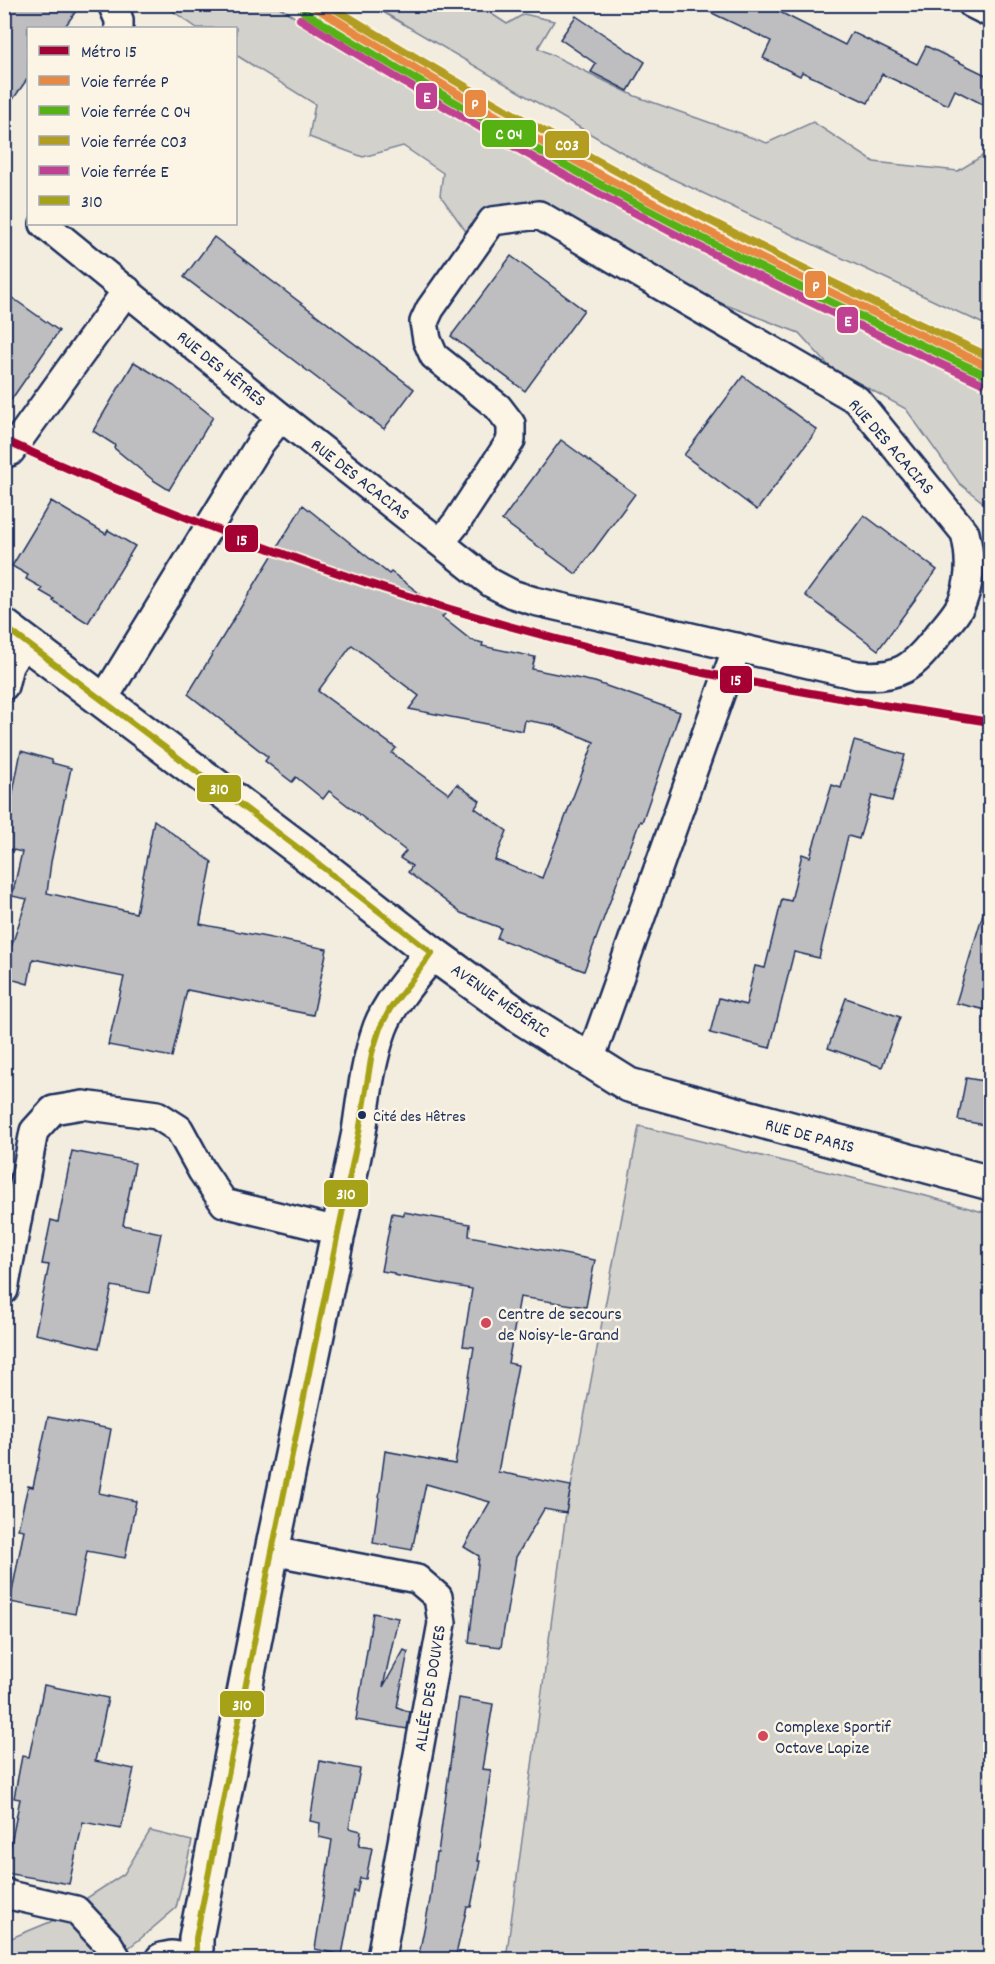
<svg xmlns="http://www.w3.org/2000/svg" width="995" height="1964" viewBox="0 0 995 1964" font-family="Dekko,sans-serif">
	<rect width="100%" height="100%" fill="#f3ede0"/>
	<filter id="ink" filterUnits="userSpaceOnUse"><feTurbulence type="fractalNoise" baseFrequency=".0167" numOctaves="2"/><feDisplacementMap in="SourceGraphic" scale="12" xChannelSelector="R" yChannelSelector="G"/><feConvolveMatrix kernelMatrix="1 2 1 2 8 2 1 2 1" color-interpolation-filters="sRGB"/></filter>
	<g filter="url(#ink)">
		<g fill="#d3d1cc" stroke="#778095" stroke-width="1.5">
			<path d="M164,5H276L310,27L578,184L765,279L990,383V508L959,483L906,409L830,367L799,333L653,277L503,205L467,233L440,195L443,173L403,146L363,157L309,137L315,104L236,55V28H197Z"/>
			<path d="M371,5H478L507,24L524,14L554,21L538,48L635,96L767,143L813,122L874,162L958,171L990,151V327L647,167Z"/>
			<path d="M639,1126L926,1196L990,1214V1959H506L566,1513Z"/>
			<path d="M150,1831L192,1841L176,1908L140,1939L114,1959H5L4,1941L50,1922L124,1874Z"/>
		</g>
		<g fill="#bebec0" stroke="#1b2f5e" stroke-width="1.5" fill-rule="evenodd">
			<path d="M4,4H81L64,28H28V78L4,112Z"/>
			<path d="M693,4H764L845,45L852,32L917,64L926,46L990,77V108L955,90L948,105L882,74L868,103L802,72L800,76L763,58L771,41Z"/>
			<path d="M576,16L645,62L628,91L591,72L596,64L560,39Z"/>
			<path d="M214,237L414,389L384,429L184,277Z"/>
			<path d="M511,256L584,310L525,391L451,336Z"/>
			<path d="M4,292L59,331L4,410Z"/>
			<path d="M134,362L174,386L213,417L169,490L153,480L114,448L115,445L93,431Z"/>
			<path d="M743,376L817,430L757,510L684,455Z"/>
			<path d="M561,440L635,494L576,574L502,520Z"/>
			<path d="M51,501L106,534L108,530L135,546L88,623L53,601L54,599L40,591L42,588L26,579L28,575L12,566Z"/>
			<path d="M303,505L389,574L391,572L446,613L442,617L471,640L483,643L482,646L535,657L532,669L595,682L680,712L642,822L640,821L584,971L497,938L501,928L461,913L408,872L412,866L400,858L406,851L329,791L323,799L296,777L292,782L265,761L268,757L188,694ZM352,645L419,696L409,709L523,731L525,720L553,725L594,742L542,878L495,860L507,831L475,808L480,801L457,784L449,794L392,753L396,748L318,691Z"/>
			<path d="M864,515L937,570L878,650L805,595Z"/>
			<path d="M854,741L905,755L892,801L872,796L859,839L848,836L819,958L794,952L770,1048L710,1033L719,998L746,1005L755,966L765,968L782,899L791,901L802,854L810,857L832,785L841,788Z"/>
			<path d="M21,751L52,760V763L71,768L51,862L47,893L136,913L154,820L212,862L200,924L327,949L313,1015L187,990L172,1057L108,1045L124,977L33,959L28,984L4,977V969L27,899L12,896L22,852L4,848V812L9,813Z"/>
			<path d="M984,910L990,911V1011L956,1003Z"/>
			<path d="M846,998L900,1017L882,1067L828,1048Z"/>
			<path d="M966,1078L990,1082V1126L958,1120Z"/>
			<path d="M72,1151L135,1163L123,1225L161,1233L149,1293L112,1286L99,1348L35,1334L49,1265L42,1264L51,1220L58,1222Z"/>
			<path d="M404,1212L470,1224L469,1236L595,1260L586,1307L520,1297L508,1363L518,1365L498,1472L571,1486L566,1513L544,1509L516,1557L501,1647L469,1643L479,1556L464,1547L490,1502L426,1484L412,1550L373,1543L385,1451L455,1464L474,1347L463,1346L472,1289L394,1275V1273L381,1271L392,1213L404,1215Z"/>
			<path d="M48,1417L111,1429L99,1493L136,1501L125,1558L87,1551L75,1614L10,1602L24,1530L18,1529L28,1486L33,1487Z"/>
			<path d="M373,1613L398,1618L383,1687L404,1650L408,1652L397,1707L410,1712L407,1729L356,1720Z"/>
			<path d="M44,1685L108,1698L95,1761L134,1769L121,1829L83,1822L69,1884L5,1873L20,1799L14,1798L22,1756L29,1757Z"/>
			<path d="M459,1698L493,1704L482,1769L491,1770L477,1861H480L471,1907H467L455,1959H418L430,1900L436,1853H438Z"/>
			<path d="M320,1761L360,1769L349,1828L361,1831L359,1846L372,1848L366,1879L360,1878L357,1892L354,1891L342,1955L315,1949L332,1840L319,1837L320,1823L310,1821Z"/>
		</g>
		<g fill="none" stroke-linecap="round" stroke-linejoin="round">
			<g stroke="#1b2f5e" stroke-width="32">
				<g id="minor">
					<path d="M112,4L119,20V28"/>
					<path d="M972,4L990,13"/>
					<path d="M44,224L281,417L491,583L512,594L534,601L857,675C899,679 913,668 938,635C947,624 960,611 964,597C971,577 970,553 965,533L857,400L539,215L492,221L430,309L424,322L427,340L434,356L498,407L511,424V440L457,522L441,542"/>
					<path d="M4,450L10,452L127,290"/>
					<path d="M4,686L9,666L25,641"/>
					<path d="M103,700L261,442L281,417"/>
					<path d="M590,1060L737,647"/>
					<path d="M4,1290L34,1131L53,1110L83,1105L157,1115L179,1129L202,1171L224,1203L338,1231"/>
					<path d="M272,1551L417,1579L438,1597L442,1623L382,1952"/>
					<path d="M4,1892L9,1895L76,1910L109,1945L118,1960"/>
				</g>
			</g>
			<g stroke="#1b2f5e" stroke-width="38">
				<g id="secondary">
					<path d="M4,626L302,851L432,953L519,1016L629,1085L990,1183"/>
					<path d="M162,1960L172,1958L182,1960"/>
					<path d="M196,1960V1938L272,1551L359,1132C364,1097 368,1061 380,1028C389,1003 415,974 432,953"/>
				</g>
			</g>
			<use href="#minor" stroke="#fcf5e5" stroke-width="27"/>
			<use href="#secondary" stroke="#fcf5e5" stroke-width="33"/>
			<g stroke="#fcf5e5" stroke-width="10">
				<g id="bus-1">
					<path d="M4,626L302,851L432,953"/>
					<path d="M196,1960V1938L272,1551L359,1132L372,1053L380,1028L390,1009L432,953"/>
				</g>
			</g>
			<use href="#bus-1" stroke="#a6a218" stroke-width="6"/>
			<g stroke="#fcf5e5" stroke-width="12">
				<path id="rail-1" d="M310,4C419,72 530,137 644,198C757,258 873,313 990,367"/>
			</g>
			<g stroke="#fcf5e5" stroke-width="12">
				<path id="rail-2" d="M304,12C414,79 525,145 639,205C753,266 869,321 986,375"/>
			</g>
			<g stroke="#fcf5e5" stroke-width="12">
				<path id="rail-3" d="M327,4C541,136 762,253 990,357"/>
			</g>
			<g stroke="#fcf5e5" stroke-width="12">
				<path id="rail-4" d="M300,19C410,87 522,154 637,214C750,274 866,330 982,383"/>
			</g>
			<use href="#rail-1" stroke="#e78943" stroke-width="8"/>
			<use href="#rail-2" stroke="#55b212" stroke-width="8"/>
			<use href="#rail-3" stroke="#b29d20" stroke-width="8"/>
			<use href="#rail-4" stroke="#c04191" stroke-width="8"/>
			<g stroke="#fcf5e5" stroke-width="12">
				<path id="metro-1" d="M4,440C199,529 400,602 609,652C734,682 862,702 990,722"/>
			</g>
			<use href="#metro-1" stroke="#a50034" stroke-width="8"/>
		</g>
	</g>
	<circle fill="#1b2f5e" stroke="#fcf5e5" stroke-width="2" cx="362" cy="1115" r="5"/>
	<g fill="#d1495b" stroke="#fcf5e5" stroke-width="2">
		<circle cx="486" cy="1323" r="6"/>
		<circle cx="763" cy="1736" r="6"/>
	</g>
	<g text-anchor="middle" stroke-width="5" stroke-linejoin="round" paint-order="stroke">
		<g font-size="16" fill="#1b2f5e" stroke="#fcf5e5" text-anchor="start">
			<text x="373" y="1121">Cité des Hêtres</text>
		</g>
		<g font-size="18" fill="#1b2f5e" stroke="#fcf5e5">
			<text transform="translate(222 368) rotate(39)" y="6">RUE DES HÊTRES</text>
			<text transform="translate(892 446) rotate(49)" y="6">RUE DES ACACIAS</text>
			<text transform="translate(361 479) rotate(38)" y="6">RUE DES ACACIAS</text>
			<text transform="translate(501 1000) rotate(35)" y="6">AVENUE MÉDÉRIC</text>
			<text transform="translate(810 1135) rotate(15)" y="6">RUE DE PARIS</text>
			<text transform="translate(429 1688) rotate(-81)" y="6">ALLÉE DES DOUVES</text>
		</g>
		<g font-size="18" fill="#1b2f5e" stroke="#fcf5e5" text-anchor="start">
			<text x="498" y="1319">Centre de secours<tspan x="498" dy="21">de Noisy-le-Grand</tspan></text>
			<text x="775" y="1732">Complexe Sportif<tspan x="775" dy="21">Octave Lapize</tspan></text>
		</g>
	</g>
	<g stroke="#fcf5e5" stroke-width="2">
		<rect x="415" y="82" width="23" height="28" rx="6" fill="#c04191"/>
		<rect x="464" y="89" width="23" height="29" rx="6" fill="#e78943"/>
		<rect x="481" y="119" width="56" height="29" rx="6" fill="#55b212"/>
		<rect x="544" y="130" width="46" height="29" rx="6" fill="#b29d20"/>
		<rect x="804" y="270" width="23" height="29" rx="6" fill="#e78943"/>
		<rect x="836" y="306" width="23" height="28" rx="6" fill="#c04191"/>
		<rect x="224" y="524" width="35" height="29" rx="6" fill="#a50034"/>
		<rect x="719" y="665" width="34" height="29" rx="6" fill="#a50034"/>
		<rect x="196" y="774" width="46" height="29" rx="6" fill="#a6a218"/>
		<rect x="323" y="1179" width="46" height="29" rx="6" fill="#a6a218"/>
		<rect x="219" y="1690" width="46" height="28" rx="6" fill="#a6a218"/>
	</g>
	<g font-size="16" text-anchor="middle" font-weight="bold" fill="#fff">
		<text x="427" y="102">E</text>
		<text x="475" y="109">P</text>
		<text x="509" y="139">C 04</text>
		<text x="567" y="150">C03</text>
		<text x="816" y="291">P</text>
		<text x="848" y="326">E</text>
		<text x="242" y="545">15</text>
		<text x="736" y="685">15</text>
		<text x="219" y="794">310</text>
		<text x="346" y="1199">310</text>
		<text x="242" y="1710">310</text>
	</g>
	<rect width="995" height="1964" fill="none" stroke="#fcf5e5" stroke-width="24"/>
	<rect x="12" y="12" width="971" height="1940" fill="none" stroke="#1b2f5e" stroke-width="2" filter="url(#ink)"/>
	<rect x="27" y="27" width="210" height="198" fill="#fcf5e5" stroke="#a2a6af" stroke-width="1.5"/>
	<rect x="39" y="46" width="30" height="9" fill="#a50034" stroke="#a2a6af" stroke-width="1.5"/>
	<text x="81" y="57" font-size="18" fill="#1b2f5e">Métro 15</text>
	<rect x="39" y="76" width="30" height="9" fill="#e78943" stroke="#a2a6af" stroke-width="1.5"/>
	<text x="81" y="87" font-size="18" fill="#1b2f5e">Voie ferrée P</text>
	<rect x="39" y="106" width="30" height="9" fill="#55b212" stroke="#a2a6af" stroke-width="1.5"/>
	<text x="81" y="117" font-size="18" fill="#1b2f5e">Voie ferrée C 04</text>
	<rect x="39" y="136" width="30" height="9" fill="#b29d20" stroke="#a2a6af" stroke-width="1.5"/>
	<text x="81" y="147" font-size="18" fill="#1b2f5e">Voie ferrée C03</text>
	<rect x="39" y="166" width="30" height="9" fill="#c04191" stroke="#a2a6af" stroke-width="1.5"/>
	<text x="81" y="177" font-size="18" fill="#1b2f5e">Voie ferrée E</text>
	<rect x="39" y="196" width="30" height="9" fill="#a6a218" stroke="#a2a6af" stroke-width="1.5"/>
	<text x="81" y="207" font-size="18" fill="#1b2f5e">310</text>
</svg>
